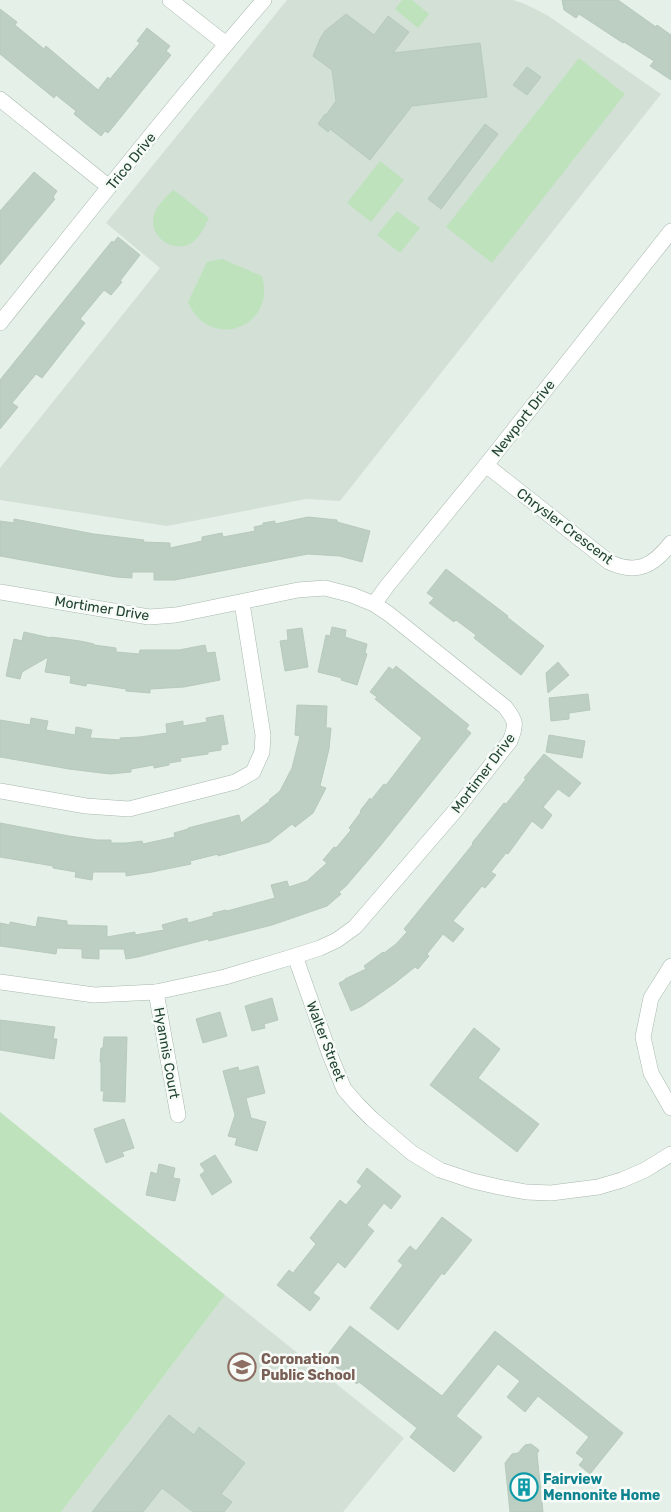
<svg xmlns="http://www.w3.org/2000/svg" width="671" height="1512" viewBox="0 0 671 1512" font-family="Rubik,sans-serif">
	<rect width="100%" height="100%" fill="#e5f0e8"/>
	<g fill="#d3e0d6">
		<path d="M287,0H513L525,4L547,15L661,94L340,501L306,499L167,526L0,500V468L160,268L106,223Z"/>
		<path d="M225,1295L404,1438L343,1512H61Z"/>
	</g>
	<g fill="#bde2bc">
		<path d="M402,0H412L429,14L418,28L395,9Z"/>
		<path d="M579,58L625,94L492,263L446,227Z"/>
		<path d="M380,161L404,180L371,222L347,203Z"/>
		<path d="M173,190L179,194L209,218C205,225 202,233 197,238C180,258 147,239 154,215C157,205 166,197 173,190Z"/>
		<path d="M397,211L420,228L400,253L377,235Z"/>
		<path d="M222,259L262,276C277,328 209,352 188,302L207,262Z"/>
		<path d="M0,1112L225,1295L61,1512H0Z"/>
	</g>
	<g fill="#bdcec2" stroke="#b7cabc">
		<path d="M562,0H618L656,27L657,25L671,35V80L650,66L654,61L624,42L623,43L579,14L576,18L564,10Z"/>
		<path d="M0,9L17,22L15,25L44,49L46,46L98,90L108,77L110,79L140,43L137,41L147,28L170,46L166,51L171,55L108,133L105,131L101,136L74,114L76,111L56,95L54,98L0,54Z"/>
		<path d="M346,14L374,35L388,16L409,32L393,53L480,43L487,97L412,106L370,160L330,129L328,132L318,124L325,114L326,115L336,101L332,70L313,56L320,39L325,31Z"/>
		<path d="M527,67L541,77L527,95L513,85Z"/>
		<path d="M485,124L498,134L441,209L428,199Z"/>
		<path d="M34,172L57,191L53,197L55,199L0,265V211Z"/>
		<path d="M118,237L140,255L120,281L122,282L111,295L104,290L80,319L85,323L42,378L36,374L12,403L18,407L0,429V380L112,241L113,243Z"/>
		<path d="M308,517L337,520V522L370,531L362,562L340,556L308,554L175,580H154V572H132V578L116,577L0,556V521L14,523V519L94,534L144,540L143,542L170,543V548L202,541V537L222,533L223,537L255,531L254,527L263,525V523L275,521V524Z"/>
		<path d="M446,569L508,616L507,617L544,646L521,675L474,638L476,635L456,620L454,622L429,603L434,598L427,593Z"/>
		<path d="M332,627L346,630L345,637L367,644L365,653L367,654L357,685L341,680L342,678L318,672L326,635L330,636Z"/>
		<path d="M302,628L308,667L285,671L280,641L288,640L287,630Z"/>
		<path d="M24,632L51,638V637L80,641L94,644V645L116,648V652L139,654L140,650H179L205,645L207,653L215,652L220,680L184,687L150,689V693L126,691V689L87,683L86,686L70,683L71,676L45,672L48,657L22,672L20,679L6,676L14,639L22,641Z"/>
		<path d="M558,662L569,675L548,693L546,673Z"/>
		<path d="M396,666L469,725L466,729L471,733L381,845L346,886L339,892L341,894L327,906L272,925L209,941L208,939L138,957L126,959L124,949H99V959L82,958V949L57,948L56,954L0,946V923L10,925V922L36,927L38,917L67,921V925L107,926V937L135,932V935L164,930L162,925L187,918L188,923L213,916V913L226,910L227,911L275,898L271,885L287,881L289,887L307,881L327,863L323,860L334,847L336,848L351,830L349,828L361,812L360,811L370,798L371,800L384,784L386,785L422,738L375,699L377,697L370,692L389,667L393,670Z"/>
		<path d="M588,694L590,710L569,713V719L551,721L549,698Z"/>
		<path d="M297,705L327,706L326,728H331L329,749L320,786L326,788L313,813L295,827L292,824L269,842L218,856V854L190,861L191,864L152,872L126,876V872H93L92,880L75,877L76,872L53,868V866L0,857V823L69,836L97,840H111V843H126L142,841L143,844L175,837L174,833L188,829V828L239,815L241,823L270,801L269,800L280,791L292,768L300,736L295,735Z"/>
		<path d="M223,715L228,744L221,745V750L208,752V754L180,758L181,761L169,763V765L154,768V765L131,769V772L110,774L69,769L0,757V720L30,725L31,718L48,721L46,730L75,735L76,727L92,730L90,738L120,740V738L140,737L167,733L166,724L183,721V726L207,722L206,718Z"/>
		<path d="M549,735L585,741L582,758L546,752Z"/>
		<path d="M544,754L581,783L569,797L558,789L543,807L552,815L542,829L532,821L508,854L506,853L491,872L496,875L485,888L482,886L453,921L464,929L453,942L443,934L427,954L429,956L418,969L415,967L395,983L362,1006L351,1011L339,983L345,980V979L366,969L364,966L383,952L384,953L396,944L407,932L404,929L473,844L472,843L504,803L506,804L526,779L524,778Z"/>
		<path d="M272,998L278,1020L264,1024L265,1028L252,1031L245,1006Z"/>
		<path d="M220,1012L227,1036L203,1043L196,1019Z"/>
		<path d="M0,1020L55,1027L53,1039H57L54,1059L0,1050Z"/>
		<path d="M474,1028L500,1049L478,1078L539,1124L517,1152L430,1085Z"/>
		<path d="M104,1037H127L125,1102L103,1101L104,1091H101V1062H100L101,1048H103Z"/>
		<path d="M258,1066L265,1093L246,1098L251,1118L266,1122L257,1151L235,1145L237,1138L228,1136L235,1115L223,1071L238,1067L239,1071Z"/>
		<path d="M124,1119L134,1148L122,1152L124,1156L106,1163L94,1129Z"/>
		<path d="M215,1155L232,1182L212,1195L200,1175L205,1171L200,1164Z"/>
		<path d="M159,1164L175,1168L173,1178L180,1179L175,1201L146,1195L151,1172L157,1174Z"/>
		<path d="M367,1168L401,1196L391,1209L384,1203L367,1225L374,1231L345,1268L338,1262L313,1293L320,1298L310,1311L277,1285L289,1270L293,1273L316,1244L310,1238L340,1200L346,1205L362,1186L357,1182Z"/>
		<path d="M442,1217L472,1240L444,1275L442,1273L398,1330L370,1308L403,1265L398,1261L410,1246L416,1251Z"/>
		<path d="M350,1326L442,1396L495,1331L623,1433L590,1474L579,1465L584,1459L576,1453L589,1437L538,1396L525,1412L507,1397L520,1381L498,1364L456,1416L482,1437L454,1472L410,1437L417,1428L359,1382L357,1384L325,1358Z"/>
		<path d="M169,1415L194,1435L199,1427L245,1463L221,1494L232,1502L224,1512H193L162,1488L143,1512H92Z"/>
		<path d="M531,1444L539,1450L537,1454L543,1512H510L505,1463L512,1454L518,1453L525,1445Z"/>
	</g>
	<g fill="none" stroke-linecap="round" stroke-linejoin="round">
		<g stroke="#a7b9ad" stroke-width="16">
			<g id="minor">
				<path d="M170,0L226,44"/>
				<path d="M0,99L109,187"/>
				<path d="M0,323C87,215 173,105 264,0"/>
				<path d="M486,465L609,562C637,575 653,566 671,543"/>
				<path d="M0,592L149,617L176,615L298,590L325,588L352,595L374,604L389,614L505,707C516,721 517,724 510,741L455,811L355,927L337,940L320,948L295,956L225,977L156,992L94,995L0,982"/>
				<path d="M374,604L387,586L486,465L671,231"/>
				<path d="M0,791L86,806L129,809L235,782L253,772L262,752L263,735L242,603"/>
				<path d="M295,956L330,1055L344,1089L357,1104L372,1119L412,1153L440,1170L473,1181L499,1187L526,1192L551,1193L598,1187L622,1180L645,1170L671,1154"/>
				<path d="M671,966L651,998L643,1037L651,1073L671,1108"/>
				<path d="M156,992L178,1115"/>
			</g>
		</g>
		<use href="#minor" stroke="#fff" stroke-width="15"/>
	</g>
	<defs>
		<g id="school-ring" transform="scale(1.4375)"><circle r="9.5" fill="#f6fbf7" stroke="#8d6e63" stroke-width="1.5"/><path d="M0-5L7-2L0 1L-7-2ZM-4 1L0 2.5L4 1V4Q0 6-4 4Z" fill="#8d6e63"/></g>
		<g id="building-ring" transform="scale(1.4375)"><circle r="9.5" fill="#f6fbf7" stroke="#0f9aa8" stroke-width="1.5"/><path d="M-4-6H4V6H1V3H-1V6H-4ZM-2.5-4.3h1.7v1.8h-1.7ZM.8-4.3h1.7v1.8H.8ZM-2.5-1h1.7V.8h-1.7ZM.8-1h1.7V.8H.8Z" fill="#0f9aa8"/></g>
	</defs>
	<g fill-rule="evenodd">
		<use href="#school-ring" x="242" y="1367"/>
		<use href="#building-ring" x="524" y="1487"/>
	</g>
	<g text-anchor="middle" stroke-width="5" stroke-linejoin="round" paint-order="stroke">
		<g font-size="14" fill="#224430" stroke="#f6fbf7">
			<text transform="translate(131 161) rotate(-51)" y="5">Trico Drive</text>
			<text transform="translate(523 418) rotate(-52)" y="5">Newport Drive</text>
			<text transform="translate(565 526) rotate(37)" y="5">Chrysler Crescent</text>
			<text transform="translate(102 608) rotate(9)" y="5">Mortimer Drive</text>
			<text transform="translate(483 773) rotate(-53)" y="5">Mortimer Drive</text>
			<text transform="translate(326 1041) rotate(69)" y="5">Walter Street</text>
			<text transform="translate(167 1053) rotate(80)" y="5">Hyannis Court</text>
		</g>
		<g font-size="14" font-weight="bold" fill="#785e54" stroke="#f6fbf7" text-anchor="start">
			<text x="261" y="1364">Coronation<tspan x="261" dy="16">Public School</tspan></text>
		</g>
		<g font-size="14" font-weight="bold" fill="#0d838f" stroke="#f6fbf7" text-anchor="start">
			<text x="543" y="1484">Fairview<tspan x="543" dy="16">Mennonite Home</tspan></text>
		</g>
	</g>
</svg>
